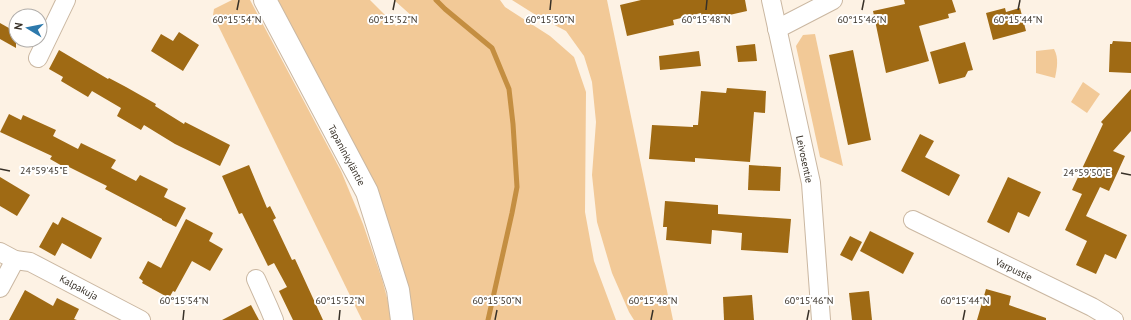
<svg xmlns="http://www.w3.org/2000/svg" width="1131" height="320" viewBox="0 0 1131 320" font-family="'PT Sans',sans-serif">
	<rect width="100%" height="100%" fill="#fdf2e4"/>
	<g fill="#f2c997">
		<path d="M232,0H250L341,171L363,224L382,279L393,320H362L213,15L214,9Z"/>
		<path d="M278,0H370L396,26L413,17L394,0H500L505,7L550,36L574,57L586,92L585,212L594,261L616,320H412L311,64Z"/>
		<path d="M512,0H607L673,320H634L629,312L612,273L597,222L592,175L596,122L592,82L584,56L566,31L539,17Z"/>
		<path d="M815,34L843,166L820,157L796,46L803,35Z"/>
		<path d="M1054,49C1059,58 1057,68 1055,78L1036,73V51Z"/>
		<path d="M1083,82L1100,94L1087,113L1071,102Z"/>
	</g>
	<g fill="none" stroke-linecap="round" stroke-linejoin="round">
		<path stroke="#c48e41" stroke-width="5" d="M436,0L445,9L492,48L509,89L513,124L517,187L512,213L488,320"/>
	</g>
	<g fill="#9f6a14">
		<path d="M641,0H745L747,11L703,21L701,13L673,20L674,25L627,36L620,5Z"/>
		<path d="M904,0H952L956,12L948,14L949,18L919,26L929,61L886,73L873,11L905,4Z"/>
		<path d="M1005,8L1006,12L1020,8L1026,31L993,40L986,13Z"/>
		<path d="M0,23L16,32V48L0,39Z"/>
		<path d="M179,32L199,45L183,71L151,51L161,34L173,41Z"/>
		<path d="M1113,41L1131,42V73L1109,72L1110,44H1112Z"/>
		<path d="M965,42L973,70L968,71L965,77L939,84L930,52Z"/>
		<path d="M755,44L757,61L738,62L736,46Z"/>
		<path d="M59,50L108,79L109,78L126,87L156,104L155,106L184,124L185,122L230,145L220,166L175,144L144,125L141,130L117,116L121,108L92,91L88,97L61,81L63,77L49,69Z"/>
		<path d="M853,50L871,140L848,145L829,55Z"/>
		<path d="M699,51L701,66L660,70L659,56Z"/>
		<path d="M727,88L766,91L765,113L754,112L750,162L695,158V162L649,159L652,125L693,127V125H698L701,91L726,93Z"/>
		<path d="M1131,89V131L1113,151L1125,156L1109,191L1100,187L1086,216L1127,235L1116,259L1105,254L1096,274L1076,265L1087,241L1065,230L1082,194L1072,190L1103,124L1101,122Z"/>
		<path d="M9,114L21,120L23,115L56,130L53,136L78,149L81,143L116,160L111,168L136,181L140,175L168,189L164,197L186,208L176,227L162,220V219L105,189L107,186L65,165L64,167L50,159L52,156L0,132Z"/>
		<path d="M920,134L934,141L925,157L960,175L949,196L901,171Z"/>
		<path d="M249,165L267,208L270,206L276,218L273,220L292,260L295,259L323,320H293L279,291L287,287L274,263L268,266L242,213L239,214L222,176Z"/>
		<path d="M749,165L781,167L780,191L748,190Z"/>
		<path d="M0,177L30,195L17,216L0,206Z"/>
		<path d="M1008,177L1041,192L1029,217L1018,212L1009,233L987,222Z"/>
		<path d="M665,201L718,205V214L791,219L788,253L741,250L742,233L712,230L711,244L666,240L667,227H663Z"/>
		<path d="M62,217L102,238L91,259L62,243L55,256L39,247L53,222L58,225Z"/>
		<path d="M186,219L213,233L209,241L223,249L210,271L192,261L175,292L173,291L169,298L142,283L143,281L139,278L148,261L161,268Z"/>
		<path d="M870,231L914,253L903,274L860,251Z"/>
		<path d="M850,236L862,242L852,261L840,255Z"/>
		<path d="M986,289L1011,296L1009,305L1046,318V320H977Z"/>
		<path d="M25,290L53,306L57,298L79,309L74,319L77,320H9Z"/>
		<path d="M869,291L872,320H852L849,293Z"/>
		<path d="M752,295L754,320H724L723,297Z"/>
		<path d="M251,305L259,320H222Z"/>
	</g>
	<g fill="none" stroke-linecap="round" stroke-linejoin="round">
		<g stroke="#cab7a1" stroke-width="20">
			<g id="minor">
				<path d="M771,0L811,183L821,320"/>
				<path d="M777,29L833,0"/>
				<path d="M38,58L66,0"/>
				<path d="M913,220L1092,307L1114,320"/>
				<path d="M0,252L15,260L30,262L141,320"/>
				<path d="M256,279L269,308L274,320"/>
				<path d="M0,288L15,260"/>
			</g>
		</g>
		<g stroke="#cab7a1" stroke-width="24">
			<path id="major" d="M265,0L367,192L398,290L402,320"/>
		</g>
		<use href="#minor" stroke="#fff" stroke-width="18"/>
		<use href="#major" stroke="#fff" stroke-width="22"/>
	</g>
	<path fill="none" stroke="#373027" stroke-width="1.5" d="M237,10L239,0M393,10L395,0M550,10L551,0M706,10L707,0M862,10L864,0M1018,10L1020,0M0,169L10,171M1121,173L1131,175M183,320L184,310M339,320L340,310M495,320L497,310M651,320L653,310M807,320L809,310M963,320L965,310"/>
	<g text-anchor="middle" stroke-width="4" stroke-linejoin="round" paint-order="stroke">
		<g font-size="10" fill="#373027" stroke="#fff">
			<text transform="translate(347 155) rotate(62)" y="4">Tapaninkyläntie</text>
			<text transform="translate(805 159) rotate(78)" y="4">Leivosentie</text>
			<text transform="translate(1014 269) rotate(26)" y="4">Varpustie</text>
			<text transform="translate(79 287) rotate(28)" y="4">Kalpakuja</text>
		</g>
	</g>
	<g font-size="10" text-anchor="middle" fill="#373027" stroke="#fff" stroke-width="4" stroke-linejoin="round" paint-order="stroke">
		<text x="706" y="23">60°15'48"N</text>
		<text x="1018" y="23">60°15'44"N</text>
		<text x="237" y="23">60°15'54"N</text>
		<text x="393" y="23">60°15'52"N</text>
		<text x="550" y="23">60°15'50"N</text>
		<text x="862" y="23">60°15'46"N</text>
		<text x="44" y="174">24°59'45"E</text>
		<text x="1087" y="176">24°59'50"E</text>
		<text x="184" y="304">60°15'54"N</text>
		<text x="340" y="304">60°15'52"N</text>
		<text x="497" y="304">60°15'50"N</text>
		<text x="653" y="304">60°15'48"N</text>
		<text x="809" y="304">60°15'46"N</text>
		<text x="965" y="304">60°15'44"N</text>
	</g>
	<g transform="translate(28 28) rotate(280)"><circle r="19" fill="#ffffff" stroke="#afaca9"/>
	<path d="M0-3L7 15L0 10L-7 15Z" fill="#2d79ac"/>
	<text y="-6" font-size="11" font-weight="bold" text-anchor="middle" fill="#373027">N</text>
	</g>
</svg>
